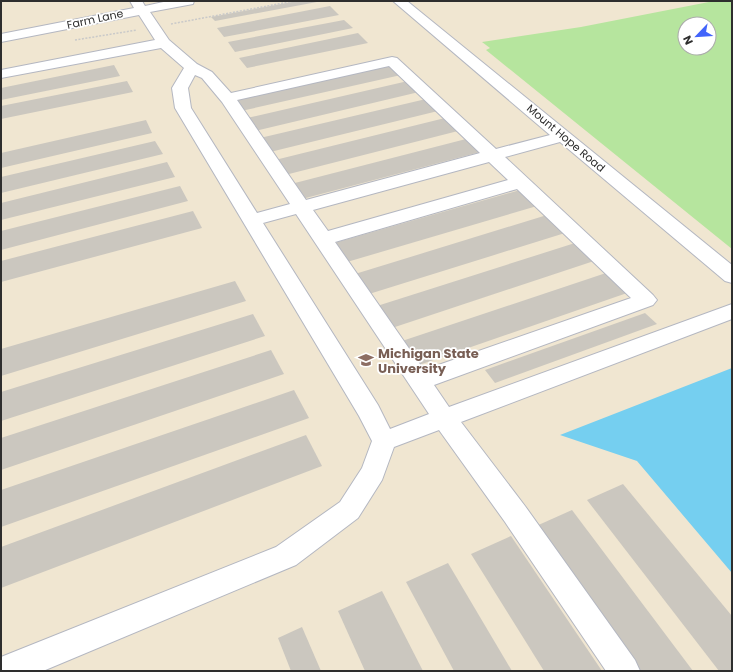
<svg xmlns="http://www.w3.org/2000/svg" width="733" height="672" viewBox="0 0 733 672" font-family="Poppins,sans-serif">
	<rect width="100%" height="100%" fill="#efe9e1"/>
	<path fill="#f0e6d1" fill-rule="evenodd" d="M1,1H732V671H1ZM685,24H709V48H685Z"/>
	<path fill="#b6e59e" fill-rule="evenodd" d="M714,1H732V249L486,50L490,48L482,42L581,27ZM685,24H709V48H685Z"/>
	<path fill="#75cff0" d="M732,368V573L637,461L560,435Z"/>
	<g fill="#cbc7bf">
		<path d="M297,1L317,2L215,21L211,17Z"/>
		<path d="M330,6L339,15L224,37L217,28Z"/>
		<path d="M344,20L353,28L235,52L228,42Z"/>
		<path d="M358,33L368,43L247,68L239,58Z"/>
		<path d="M114,65L120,76L1,100V88Z"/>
		<path d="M390,65L401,75L241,111L233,100Z"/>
		<path d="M127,81L133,92L1,119V106Z"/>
		<path d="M408,81L419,92L255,131L247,118Z"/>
		<path d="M426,99L438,111L270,152L260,138Z"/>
		<path d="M445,118L458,131L285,175L275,160Z"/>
		<path d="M146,120L152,133L1,168V153Z"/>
		<path d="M466,139L480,152L302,199L291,184Z"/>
		<path d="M155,141L163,154L1,193V177Z"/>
		<path d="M167,162L175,177L1,220V203Z"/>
		<path d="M180,186L188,201L1,250V231Z"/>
		<path d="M520,190L537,206L347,262L334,243Z"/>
		<path d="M193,211L202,228L1,282V261Z"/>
		<path d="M547,215L565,233L369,294L355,274Z"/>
		<path d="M575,243L594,261L392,328L377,306Z"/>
		<path d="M606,273L627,293L419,365L402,341Z"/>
		<path d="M235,281L246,301L1,376V349Z"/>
		<path d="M645,313L657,324L495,383L485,370Z"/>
		<path d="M253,314L265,336L1,421V392Z"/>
		<path d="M271,350L284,374L1,470V438Z"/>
		<path d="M294,390L309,418L1,527V490Z"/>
		<path d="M306,435L322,466L1,588V547Z"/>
		<path d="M623,484L732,616V671H719L587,500Z"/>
		<path d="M572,510L693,671H635L534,527Z"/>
		<path d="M511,536L602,671H544L471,554Z"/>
		<path d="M448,563L512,671H454L406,582Z"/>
		<path d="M382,591L423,671H365L338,611Z"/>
		<path d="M302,627L321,671H291L278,638Z"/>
	</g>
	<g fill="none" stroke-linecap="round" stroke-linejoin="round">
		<g stroke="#b4b7c1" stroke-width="2">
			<path id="minor" d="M130,1H142L145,6L168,1H194L193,4L150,12L169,40L197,64L212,72L231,93L392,57L397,58L496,149L550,135L393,1H407L732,265V283L725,281L560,142L505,157L653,295L657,300L653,305L434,385L449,407L732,304V319L461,422L525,506L635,660L640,671H606L505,522L439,430L394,447L382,480L358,518L296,565L43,671H1V657L276,547L340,502L362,468L372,441L359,416L175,108L172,88L184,68L161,48L1,78V70L155,40L139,15L1,42V34L134,8ZM389,66L480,153L306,200L237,100ZM195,75L202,78L222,102L290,204L257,213L191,108L188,88ZM489,162L508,180L328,231L313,210ZM517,189L631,298L424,370L335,242ZM296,214L429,414L390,429L378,405L263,223Z"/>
		</g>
		<g stroke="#c9c9c9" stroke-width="1.5" stroke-dasharray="2 1.5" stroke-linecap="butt">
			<path d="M171,24L294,1"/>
			<path d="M75,40L137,30"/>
		</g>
		<use href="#minor" fill="#fff" fill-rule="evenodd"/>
	</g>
	<defs>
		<g id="university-bare" transform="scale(1.2)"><path d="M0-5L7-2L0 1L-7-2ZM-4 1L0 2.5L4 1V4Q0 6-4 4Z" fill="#8d6e63" stroke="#fff" stroke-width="2.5" paint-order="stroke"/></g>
	</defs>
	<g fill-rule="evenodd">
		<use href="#university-bare" x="366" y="360"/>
	</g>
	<g text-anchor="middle" stroke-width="3.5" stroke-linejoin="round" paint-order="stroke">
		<g font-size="11" fill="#2e2e2e" stroke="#fff">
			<text transform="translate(95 19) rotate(-12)" y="4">Farm Lane</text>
			<text transform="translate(566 138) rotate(40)" y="4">Mount Hope Road</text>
		</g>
		<g font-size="13" font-weight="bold" fill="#785e54" stroke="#fff" text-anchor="start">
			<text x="378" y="358">Michigan State<tspan x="378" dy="15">University</tspan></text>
		</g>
	</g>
	<rect width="733" height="672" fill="none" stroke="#2e2e2e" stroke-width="4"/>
	<g transform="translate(697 36) rotate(245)"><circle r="19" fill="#ffffff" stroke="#ababab"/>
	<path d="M0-3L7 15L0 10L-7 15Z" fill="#4264fb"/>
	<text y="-6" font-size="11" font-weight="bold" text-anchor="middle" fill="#2e2e2e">N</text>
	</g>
</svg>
